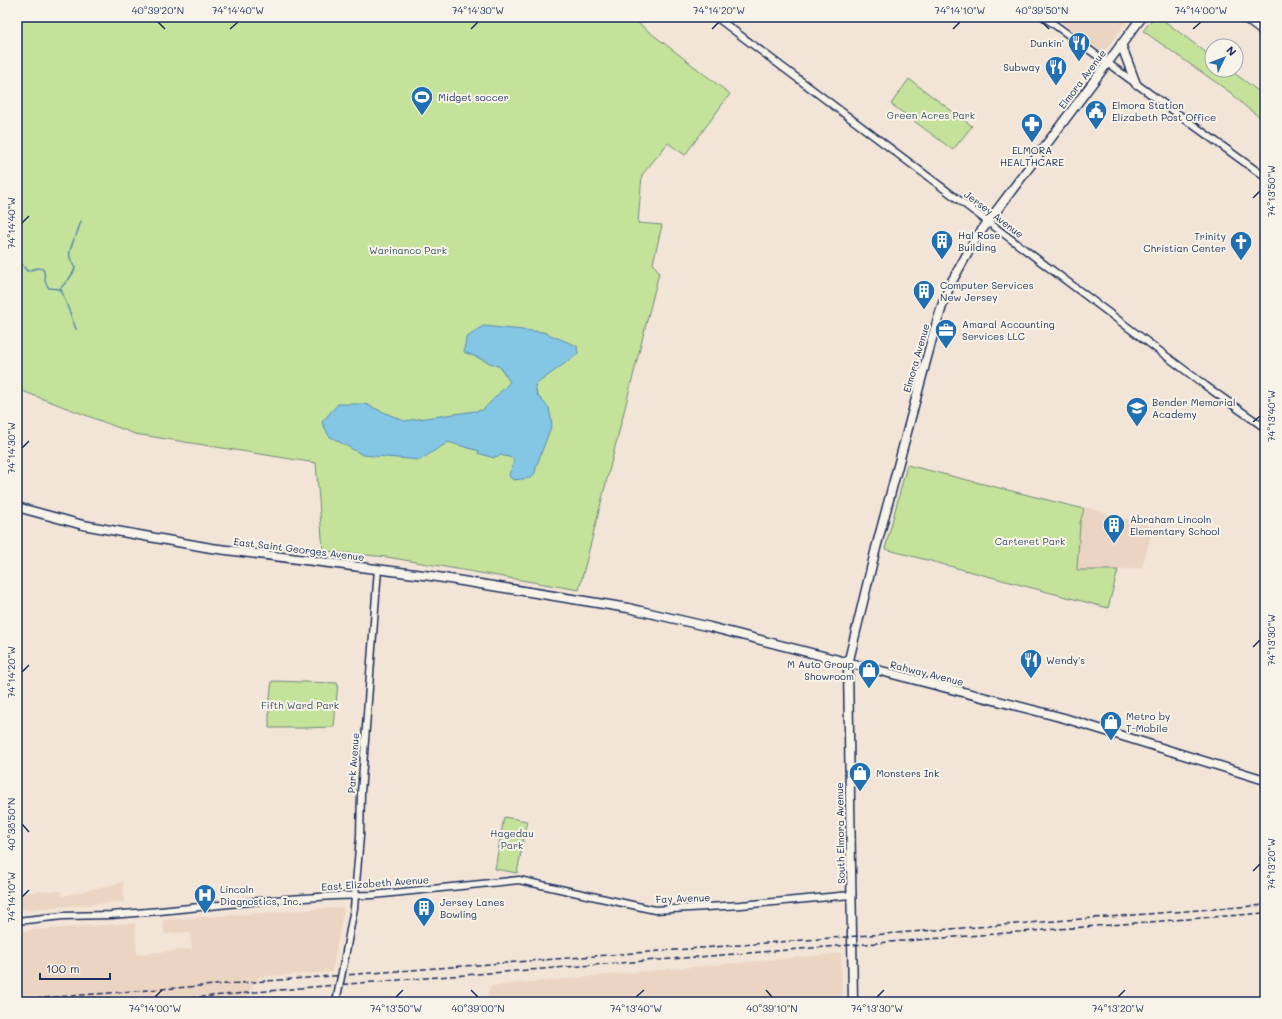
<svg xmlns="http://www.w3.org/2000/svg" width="1282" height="1019" viewBox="0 0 1282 1019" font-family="Mali,sans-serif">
	<rect width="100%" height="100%" fill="#f2e5d7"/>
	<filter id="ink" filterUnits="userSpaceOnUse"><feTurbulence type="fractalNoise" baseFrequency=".025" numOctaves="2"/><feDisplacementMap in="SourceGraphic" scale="8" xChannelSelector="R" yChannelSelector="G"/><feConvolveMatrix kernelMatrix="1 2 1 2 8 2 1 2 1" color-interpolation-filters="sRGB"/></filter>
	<g filter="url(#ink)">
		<g fill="#ecd4c2">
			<path d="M1055,17H1129L1130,18L1106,49L1100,51Z"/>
			<path d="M1085,507L1153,527L1142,568L1118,570H1077L1080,523Z"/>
			<path d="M123,882L124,902L17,910V892L61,891L62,896Z"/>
			<path d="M344,907L332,972L259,977L242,1002H17V931L135,923L137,954L192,949L190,932L164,934L163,920Z"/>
			<path d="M841,953L842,1002H485L490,986Z"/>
		</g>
		<g fill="#c4e299" stroke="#70887c">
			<path d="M17,17H630L730,94L685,155L668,143L642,175L638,223L662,225L653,263L659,273L579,590L387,557L325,551L323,550L316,463L135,434L17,389Z"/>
			<path d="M1154,17H1159L1212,57V70H1230L1265,96V121L1246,107L1231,93L1143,31Z"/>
			<path d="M909,79L972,126L953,150L891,104Z"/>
			<path d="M907,465L1084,509L1080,523L1077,570H1118L1108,608L885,549Z"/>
			<path d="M272,681L338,683L334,727L302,728H269V704Z"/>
			<path d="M504,817L527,821L517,873L495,869Z"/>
		</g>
		<path fill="#84c7e5" stroke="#5a8aaf" d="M483,326L543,332L577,346L578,354L535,385L537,395L549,408L552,424L536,467L535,473L531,478L513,480L509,476C510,470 515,464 513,458L500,455L498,457L495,456L494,458L478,453L479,451L448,442L420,460L363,455L329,436L322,422L338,404H365L404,421L483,410L510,382L500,367L464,352L466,338Z"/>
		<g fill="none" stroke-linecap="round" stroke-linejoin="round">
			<g stroke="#5a8aaf" stroke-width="1.5">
				<path d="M76,236L81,221"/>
				<path d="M17,262L21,263L27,271L38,268L43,269C47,278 42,280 49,288L60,289L62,292L76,329"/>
				<path d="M60,289C65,282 73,277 75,268C67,255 69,253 74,239"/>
			</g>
			<g stroke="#1b2f5e" stroke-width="9">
				<g id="minor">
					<path d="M716,17L1206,386L1265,428"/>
					<path d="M1044,17L1265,177"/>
					<path d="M17,921L63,916L111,915L160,911L259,901L334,896L373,895L519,880L655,910L741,905L851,895"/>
					<path d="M345,957L354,908L360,836L361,793L378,569"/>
				</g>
			</g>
			<g stroke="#1b2f5e" stroke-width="11">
				<g id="major">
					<path d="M1244,17L1265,33"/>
					<path d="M1257,17L1265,23"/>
					<path d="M1121,44L1136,84"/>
					<path d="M17,507L83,525L211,548L431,576L628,608L710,627L1064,718L1265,780"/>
					<path d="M853,1002L848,664L876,548L933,335L943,303L951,283L976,238L1142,17"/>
				</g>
			</g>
			<use href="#minor" stroke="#f7f3e8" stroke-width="6"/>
			<use href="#major" stroke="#f7f3e8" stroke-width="8"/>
			<g stroke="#1b2f5e" stroke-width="1.5" stroke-dasharray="6 3" stroke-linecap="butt">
				<path d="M17,1000L1265,905"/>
				<path d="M145,1002L335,985L1265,913"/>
			</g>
			<g stroke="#1b2f5e" stroke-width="9" stroke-linecap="butt">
				<path id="minor-bridge" d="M336,1002L345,957"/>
			</g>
			<use href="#minor-bridge" stroke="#f7f3e8" stroke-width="6"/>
		</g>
	</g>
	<path fill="none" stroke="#1b2f5e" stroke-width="1.5" d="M158,22L165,29M1042,22L1049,29M230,29L238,22M471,29L478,22M712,29L719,22M953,29L960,22M1193,29L1201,22M1253,198L1260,191M22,223L29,216M1253,422L1260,416M22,448L29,441M1253,647L1260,640M22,672L29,665M22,824L29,832M1253,871L1260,864M22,897L29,890M471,990L478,997M766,990L772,997M155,997L162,990M396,997L403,990M636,997L644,990M877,997L884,990M1118,997L1125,990"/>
	<defs>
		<g id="restaurant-pin" transform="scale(1.15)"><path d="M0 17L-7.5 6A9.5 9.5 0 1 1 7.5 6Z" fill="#1f6fb2" stroke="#f7f3e8"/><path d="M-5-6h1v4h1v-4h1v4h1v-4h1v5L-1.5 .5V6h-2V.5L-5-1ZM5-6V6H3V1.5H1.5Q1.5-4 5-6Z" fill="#fff"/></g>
		<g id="stadium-pin" transform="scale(1.15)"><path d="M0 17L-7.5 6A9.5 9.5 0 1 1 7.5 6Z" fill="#1f6fb2" stroke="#f7f3e8"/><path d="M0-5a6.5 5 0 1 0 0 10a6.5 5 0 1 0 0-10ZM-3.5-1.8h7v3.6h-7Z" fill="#fff"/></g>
		<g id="civic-pin" transform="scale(1.15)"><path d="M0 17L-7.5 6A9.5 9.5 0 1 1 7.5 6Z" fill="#1f6fb2" stroke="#f7f3e8"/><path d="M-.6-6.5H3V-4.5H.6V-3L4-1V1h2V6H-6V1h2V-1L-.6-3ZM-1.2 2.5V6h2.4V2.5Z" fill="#fff"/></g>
		<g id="pharmacy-pin" transform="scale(1.15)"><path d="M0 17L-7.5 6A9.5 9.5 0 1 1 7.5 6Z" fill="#1f6fb2" stroke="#f7f3e8"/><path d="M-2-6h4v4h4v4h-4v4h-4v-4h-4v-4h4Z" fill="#fff"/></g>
		<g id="building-pin" transform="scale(1.15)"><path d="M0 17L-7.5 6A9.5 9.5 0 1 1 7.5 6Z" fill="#1f6fb2" stroke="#f7f3e8"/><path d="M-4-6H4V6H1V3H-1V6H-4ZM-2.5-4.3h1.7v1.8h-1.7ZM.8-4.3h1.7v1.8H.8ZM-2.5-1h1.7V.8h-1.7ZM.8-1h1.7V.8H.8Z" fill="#fff"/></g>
		<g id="church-pin" transform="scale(1.15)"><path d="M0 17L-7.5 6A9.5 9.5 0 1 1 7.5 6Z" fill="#1f6fb2" stroke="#f7f3e8"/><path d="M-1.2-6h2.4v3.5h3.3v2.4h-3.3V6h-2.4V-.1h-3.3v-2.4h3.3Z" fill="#fff"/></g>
		<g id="office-pin" transform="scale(1.15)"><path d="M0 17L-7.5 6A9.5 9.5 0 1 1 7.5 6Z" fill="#1f6fb2" stroke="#f7f3e8"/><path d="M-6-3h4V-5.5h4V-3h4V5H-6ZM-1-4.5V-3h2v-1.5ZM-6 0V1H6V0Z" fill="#fff"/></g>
		<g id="school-pin" transform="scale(1.15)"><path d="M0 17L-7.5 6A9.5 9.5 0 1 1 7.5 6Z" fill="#1f6fb2" stroke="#f7f3e8"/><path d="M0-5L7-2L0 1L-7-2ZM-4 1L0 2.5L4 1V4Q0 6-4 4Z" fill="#fff"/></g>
		<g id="shop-pin" transform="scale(1.15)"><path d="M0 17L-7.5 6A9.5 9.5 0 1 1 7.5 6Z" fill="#1f6fb2" stroke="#f7f3e8"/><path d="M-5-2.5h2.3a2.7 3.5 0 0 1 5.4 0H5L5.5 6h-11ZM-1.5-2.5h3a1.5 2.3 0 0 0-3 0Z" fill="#fff"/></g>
		<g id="hospital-pin" transform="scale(1.15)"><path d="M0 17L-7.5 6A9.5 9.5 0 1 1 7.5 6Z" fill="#1f6fb2" stroke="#f7f3e8"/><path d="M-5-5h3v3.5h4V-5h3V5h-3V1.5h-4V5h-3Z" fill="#fff"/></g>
	</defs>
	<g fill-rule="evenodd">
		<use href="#restaurant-pin" x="1079" y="43"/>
		<use href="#restaurant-pin" x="1056" y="67"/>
		<use href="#stadium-pin" x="422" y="97"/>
		<use href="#civic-pin" x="1096" y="111"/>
		<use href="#pharmacy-pin" x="1032" y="124"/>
		<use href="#building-pin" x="942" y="241"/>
		<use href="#church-pin" x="1241" y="242"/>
		<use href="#building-pin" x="924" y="291"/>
		<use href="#office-pin" x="946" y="330"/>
		<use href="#school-pin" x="1137" y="408"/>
		<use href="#building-pin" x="1114" y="525"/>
		<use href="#restaurant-pin" x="1031" y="660"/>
		<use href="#shop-pin" x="869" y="670"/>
		<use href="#shop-pin" x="1111" y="722"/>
		<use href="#shop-pin" x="860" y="773"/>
		<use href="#hospital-pin" x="205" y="895"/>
		<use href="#building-pin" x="424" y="908"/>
	</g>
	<g text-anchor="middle" stroke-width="4" stroke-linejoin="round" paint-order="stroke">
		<g font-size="10" fill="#1b2f5e" stroke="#f7f3e8" text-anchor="start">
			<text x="1064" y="47" text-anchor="end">Dunkin'</text>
			<text x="1040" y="71" text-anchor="end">Subway</text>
			<text x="438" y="101">Midget soccer</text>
			<text x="1112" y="109">Elmora Station<tspan x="1112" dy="12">Elizabeth Post Office</tspan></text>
			<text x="1032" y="154" text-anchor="middle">ELMORA<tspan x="1032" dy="12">HEALTHCARE</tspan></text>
			<text x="958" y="239">Hal Rose<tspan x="958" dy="12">Building</tspan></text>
			<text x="1226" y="240" text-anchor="end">Trinity<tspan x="1226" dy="12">Christian Center</tspan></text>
			<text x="940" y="289">Computer Services<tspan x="940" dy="12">New Jersey</tspan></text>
			<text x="962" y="328">Amaral Accounting<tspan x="962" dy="12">Services LLC</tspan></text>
			<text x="1152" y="406">Bender Memorial<tspan x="1152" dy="12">Academy</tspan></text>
			<text x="1130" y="523">Abraham Lincoln<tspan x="1130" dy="12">Elementary School</tspan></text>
			<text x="1046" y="664">Wendy's</text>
			<text x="854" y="668" text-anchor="end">M Auto Group<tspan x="854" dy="12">Showroom</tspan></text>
			<text x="1126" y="720">Metro by<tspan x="1126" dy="12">T-Mobile</tspan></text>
			<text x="876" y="777">Monsters Ink</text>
			<text x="220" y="893">Lincoln<tspan x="220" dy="12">Diagnostics, Inc.</tspan></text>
			<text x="440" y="906">Jersey Lanes<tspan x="440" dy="12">Bowling</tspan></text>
		</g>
		<g font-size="10" fill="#1b2f5e" stroke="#f7f3e8">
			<text transform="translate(1082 79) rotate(-53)" y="4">Elmora Avenue</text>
			<text transform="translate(994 214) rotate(37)" y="4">Jersey Avenue</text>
			<text transform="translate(916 358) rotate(-74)" y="4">Elmora Avenue</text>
			<text transform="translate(299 549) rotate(7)" y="4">East Saint Georges Avenue</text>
			<text transform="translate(927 673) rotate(14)" y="4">Rahway Avenue</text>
			<text transform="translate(353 763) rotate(-86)" y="4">Park Avenue</text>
			<text transform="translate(840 833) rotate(-91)" y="4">South Elmora Avenue</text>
			<text transform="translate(375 883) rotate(-4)" y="4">East Elizabeth Avenue</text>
			<text transform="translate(683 898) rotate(-2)" y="4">Fay Avenue</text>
		</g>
		<g font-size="10" fill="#3d536a" stroke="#f7f3e8">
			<text x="931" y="119">Green Acres Park</text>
			<text x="408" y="254">Warinanco Park</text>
			<text x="1030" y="545">Carteret Park</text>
			<text x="300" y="709">Fifth Ward Park</text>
			<text x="512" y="837">Hagedau<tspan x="512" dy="12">Park</tspan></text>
		</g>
	</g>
	<rect width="1282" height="1019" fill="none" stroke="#f7f3e8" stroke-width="44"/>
	<g transform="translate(1224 58) rotate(47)"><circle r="19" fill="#f7f3e8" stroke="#9fa5b1"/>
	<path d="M0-3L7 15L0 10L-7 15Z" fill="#1f6fb2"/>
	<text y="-6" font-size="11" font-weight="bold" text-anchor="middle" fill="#1b2f5e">N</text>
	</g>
	<path d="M40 973v6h70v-6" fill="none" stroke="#1b2f5e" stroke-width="2"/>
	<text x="46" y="973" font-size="12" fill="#1b2f5e" stroke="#f7f3e8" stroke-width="3" paint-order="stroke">100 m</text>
	<rect x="22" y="22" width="1238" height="975" fill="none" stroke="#1b2f5e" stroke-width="1.5"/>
	<g font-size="10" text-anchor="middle" fill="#1b2f5e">
		<text x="158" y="14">40°39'20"N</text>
		<text x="238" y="14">74°14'40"W</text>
		<text x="478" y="14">74°14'30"W</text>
		<text x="719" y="14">74°14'20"W</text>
		<text x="960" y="14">74°14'10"W</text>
		<text x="1042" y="14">40°39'50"N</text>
		<text x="1201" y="14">74°14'00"W</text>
		<text transform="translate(1271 191) rotate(-90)" y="4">74°13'50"W</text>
		<text transform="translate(11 223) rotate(-90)" y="4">74°14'40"W</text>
		<text transform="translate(1271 416) rotate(-90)" y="4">74°13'40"W</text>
		<text transform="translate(11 448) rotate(-90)" y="4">74°14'30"W</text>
		<text transform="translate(1271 640) rotate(-90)" y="4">74°13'30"W</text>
		<text transform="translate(11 672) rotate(-90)" y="4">74°14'20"W</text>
		<text transform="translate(11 824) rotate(-90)" y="4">40°38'50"N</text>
		<text transform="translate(1271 864) rotate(-90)" y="4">74°13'20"W</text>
		<text transform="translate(11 897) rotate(-90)" y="4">74°14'10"W</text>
		<text x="155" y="1012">74°14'00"W</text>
		<text x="396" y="1012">74°13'50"W</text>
		<text x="478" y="1012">40°39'00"N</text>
		<text x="636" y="1012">74°13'40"W</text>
		<text x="772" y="1012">40°39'10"N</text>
		<text x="877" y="1012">74°13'30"W</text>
		<text x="1118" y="1012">74°13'20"W</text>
	</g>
</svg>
